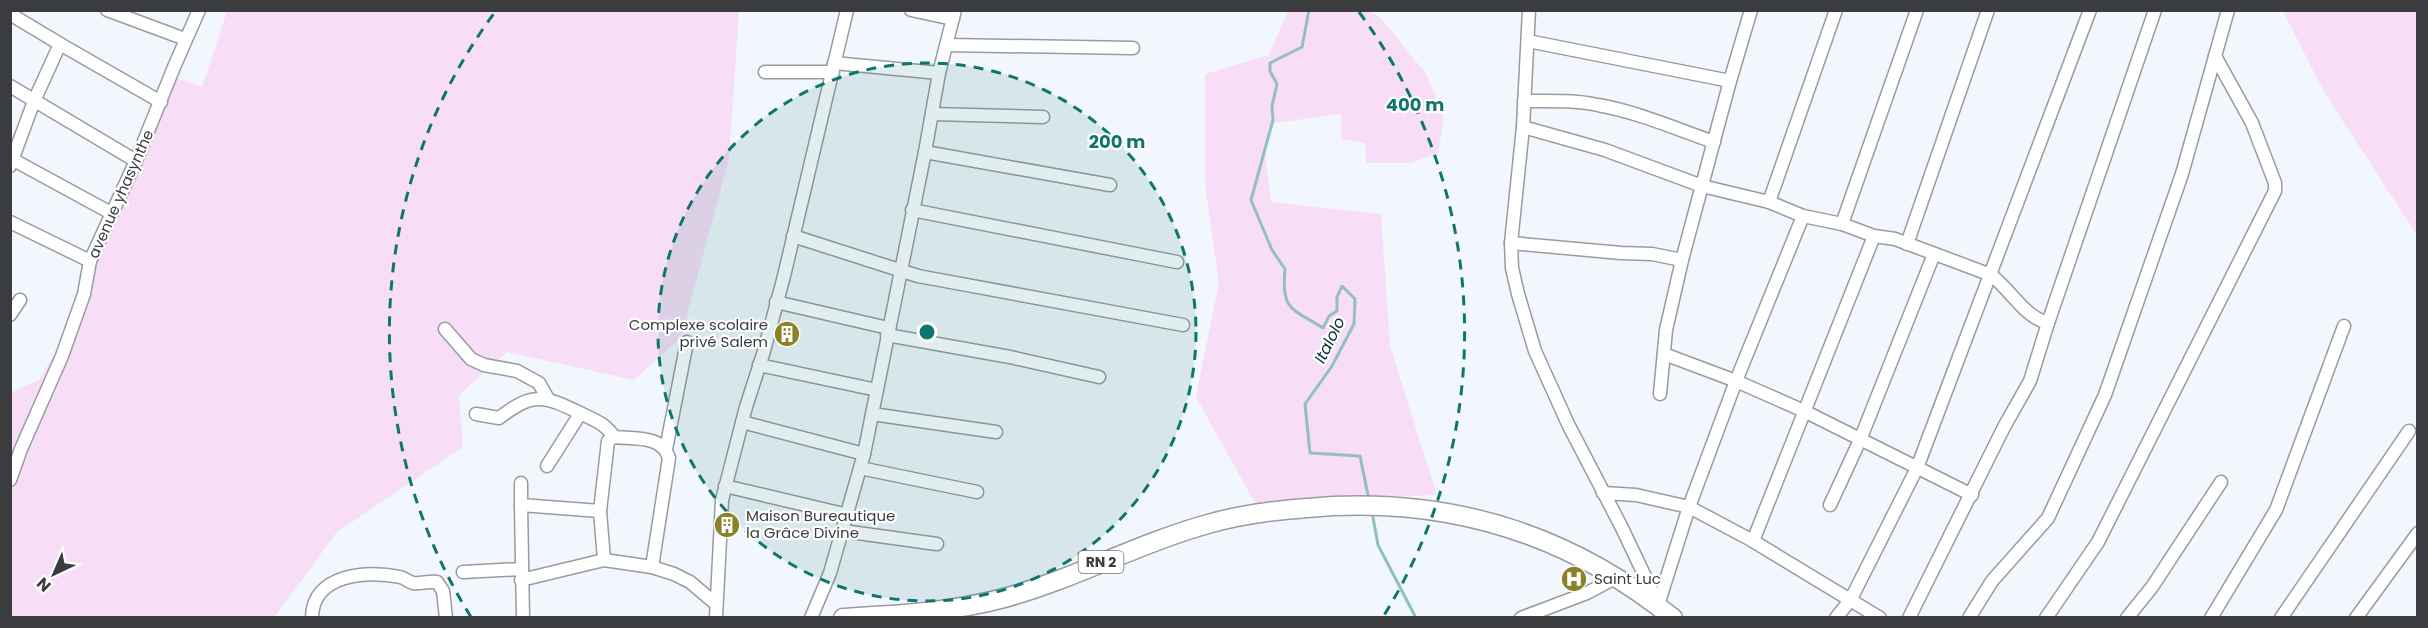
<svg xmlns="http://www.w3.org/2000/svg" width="2428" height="628" viewBox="0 0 2428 628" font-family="Poppins,sans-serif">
	<rect width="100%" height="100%" fill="#f2f6fd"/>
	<g fill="#f8ddf6">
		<path d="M227,11H739L729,159L681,337L634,380L507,352L459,395L463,447L337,532L274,617H11L10,393L39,380L54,355L89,271L93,241L167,75L202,87Z"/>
		<path d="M1288,11H1370L1381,18L1427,75L1444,119L1438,153L1411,163H1366L1365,143L1341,139V114L1274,123L1265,152L1271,202L1381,214L1390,346L1437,495L1255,503L1196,397L1219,283L1205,184V74L1269,55Z"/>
		<path d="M2283,11H2417V235L2324,92Z"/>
	</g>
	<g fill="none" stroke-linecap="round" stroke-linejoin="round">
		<g stroke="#93bfc1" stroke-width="3">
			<path d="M1309,10L1302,47L1270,63V71L1277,84L1272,106L1273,120L1251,200L1272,250L1285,269C1281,310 1291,308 1323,328L1329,316L1337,311V297L1342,286L1355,299L1354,324L1332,366L1305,404L1310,453L1360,456L1369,500"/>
			<path d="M1372,512L1378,545L1416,618"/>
		</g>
		<g stroke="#989ba1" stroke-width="15">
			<g id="minor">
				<path d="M107,10L185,39"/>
				<path d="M911,10L953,19"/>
				<path d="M1529,10L1523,127L1511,243L1512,268L1518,294L1535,351L1568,424L1622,528L1658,604"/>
				<path d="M10,14L60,44L34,101L10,166"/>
				<path d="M1528,41L1730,81"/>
				<path d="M60,44L161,102"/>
				<path d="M947,45L1133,48"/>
				<path d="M834,63L939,73"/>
				<path d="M765,72H833"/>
				<path d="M10,86L136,161"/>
				<path d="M1524,101C1549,101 1574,100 1598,105C1638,112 1676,129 1714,142"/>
				<path d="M932,114L1043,117"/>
				<path d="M1523,127L1605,150L1702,186L1769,202L1803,216L1842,224L1874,236L1895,239L1991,275C2010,289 2024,317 2048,323"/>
				<path d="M925,152L1110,185"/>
				<path d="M10,158L111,213"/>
				<path d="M1769,202L1836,10"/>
				<path d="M912,210L1177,262"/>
				<path d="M10,222L90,261"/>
				<path d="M1842,224L1917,10"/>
				<path d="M793,236L918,276L1183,325"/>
				<path d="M1511,243L1621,253L1652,254L1682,260"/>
				<path d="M1907,244L1988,10"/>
				<path d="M776,302L888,328"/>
				<path d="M10,315L20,300"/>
				<path d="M445,329L471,359L484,365L517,371L539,383L548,399"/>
				<path d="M887,335L1010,357L1099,377"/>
				<path d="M1664,354L1736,381L1804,411L1972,495"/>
				<path d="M759,365L877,390"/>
				<path d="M1660,394L1666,330L1682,260L1730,81L1751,10"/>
				<path d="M476,414L499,418C533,392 543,395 580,413C594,420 605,423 614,437"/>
				<path d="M872,414L996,432"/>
				<path d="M742,422L864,454"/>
				<path d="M666,449L687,342"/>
				<path d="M547,466L580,414"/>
				<path d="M860,468L977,492"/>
				<path d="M10,480L21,449L62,356L84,294L90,261L136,161L174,67L199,10"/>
				<path d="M521,483V505L600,511L604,560"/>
				<path d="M725,486L848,515"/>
				<path d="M1603,493L1636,495L1689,507L1753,541L1880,618"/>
				<path d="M521,505L523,618"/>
				<path d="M1830,505L1860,440L1934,254"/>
				<path d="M600,511L608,441L614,437C635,439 662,435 669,458L652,567"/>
				<path d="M843,531L937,544"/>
				<path d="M1753,541L1874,236"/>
				<path d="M463,572L521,569"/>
				<path d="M521,580L604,560L652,567L674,574L690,582L716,604"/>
				<path d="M1658,605L1689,507L1736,381L1803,216"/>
				<path d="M312,618C312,574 367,570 400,577C405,578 409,582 413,583C420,584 429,581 437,582L443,591L446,618"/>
				<path d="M716,618L722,500L746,407L764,351L784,276L847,10"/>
				<path d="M811,618L830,573L864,454L925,152L939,73L955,10"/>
				<path d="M1521,618L1587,593L1617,577"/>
				<path d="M1836,618L1851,599L1917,468L2090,10"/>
				<path d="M1909,618L2004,427L2030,381L2048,323L2155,10"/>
				<path d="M1969,618L1992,581L2048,518L2105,395L2182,174L2228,10"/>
				<path d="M2046,618L2098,542L2275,191V183L2252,123L2215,56"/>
				<path d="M2127,618L2152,587L2221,482"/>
				<path d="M2211,618L2276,510L2344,326"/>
				<path d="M2281,618L2409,431"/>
				<path d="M2356,618L2418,533"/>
			</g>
		</g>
		<g stroke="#989ba1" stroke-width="21">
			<path id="highway" d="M843,618C896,615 952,612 1004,598C1074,579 1139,543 1208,524C1249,512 1291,509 1333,506C1460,500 1574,538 1673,618"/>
		</g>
		<use href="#minor" stroke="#fff" stroke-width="12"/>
		<use href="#highway" stroke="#fff" stroke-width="18"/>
	</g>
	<circle cx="927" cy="332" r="269" fill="#0f766e" fill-opacity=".12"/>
	<g fill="none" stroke="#0f766e" stroke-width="3" stroke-dasharray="10 8">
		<circle cx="927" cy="332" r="269"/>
		<path d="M471 617A538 538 0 0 1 495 12M1359 12A538 538 0 0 1 1383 617"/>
	</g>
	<defs>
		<g id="building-disc" transform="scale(1.35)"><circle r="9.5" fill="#8b8128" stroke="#fff"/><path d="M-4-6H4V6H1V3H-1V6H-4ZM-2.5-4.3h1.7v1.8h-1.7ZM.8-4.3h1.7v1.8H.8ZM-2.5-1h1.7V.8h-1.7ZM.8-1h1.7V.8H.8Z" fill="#fff"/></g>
		<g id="hospital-disc" transform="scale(1.35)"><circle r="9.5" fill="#8b8128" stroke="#fff"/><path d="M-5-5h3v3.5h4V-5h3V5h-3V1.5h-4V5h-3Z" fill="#fff"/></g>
	</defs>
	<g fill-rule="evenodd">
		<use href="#building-disc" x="787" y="334"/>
		<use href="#building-disc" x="727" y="525"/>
		<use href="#hospital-disc" x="1574" y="579"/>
	</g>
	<g text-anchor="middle" stroke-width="4.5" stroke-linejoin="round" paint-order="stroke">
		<rect fill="#fff" stroke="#767679" stroke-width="1.5" x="1078.5" y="551" width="45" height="22" rx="4.5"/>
		<g font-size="14" font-weight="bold" fill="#3b3c3f">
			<text x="1101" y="567">RN 2</text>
		</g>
		<g font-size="15" fill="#3b3c3f" stroke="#fff">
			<text transform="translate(121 194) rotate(-66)" y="5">avenue yhasynthe</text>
		</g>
		<g font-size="15" fill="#3b3c3f" stroke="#fff" text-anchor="start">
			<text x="768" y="330" text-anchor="end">Complexe scolaire<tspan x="768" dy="17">privé Salem</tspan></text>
			<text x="746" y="521">Maison Bureautique<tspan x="746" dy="17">la Grâce Divine</tspan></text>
			<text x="1594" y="584">Saint Luc</text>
		</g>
		<g font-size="16" font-style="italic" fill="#033133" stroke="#fff">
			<text transform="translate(1329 340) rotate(-64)" y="6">Italolo</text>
		</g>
	</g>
	<circle cx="927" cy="332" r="9" fill="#0f766e" stroke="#fff" stroke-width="3"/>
	<g font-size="18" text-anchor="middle" font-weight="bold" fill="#0f766e" stroke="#fff" stroke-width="4.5" stroke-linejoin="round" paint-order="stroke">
		<text x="1415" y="111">400 m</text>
		<text x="1117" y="148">200 m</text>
	</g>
	<rect width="2428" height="628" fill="none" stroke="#3b3c3f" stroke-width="24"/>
	<g transform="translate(54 574) rotate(224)" stroke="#ffffff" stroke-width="4.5" paint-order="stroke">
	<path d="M0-4.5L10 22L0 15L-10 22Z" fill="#3b3c3f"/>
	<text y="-9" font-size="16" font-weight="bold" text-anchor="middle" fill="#3b3c3f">N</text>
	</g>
</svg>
